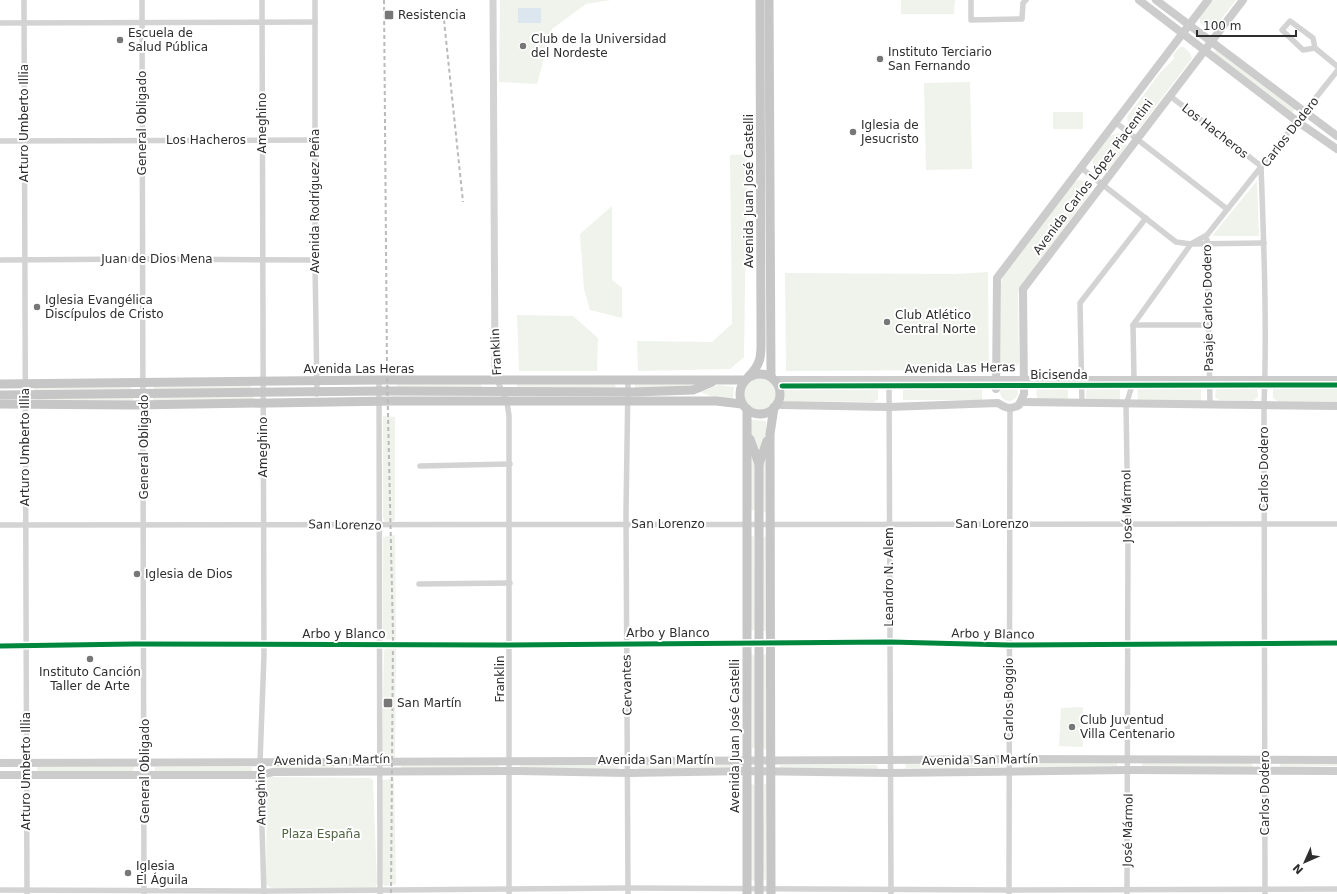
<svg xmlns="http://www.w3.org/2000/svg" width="1337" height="894" viewBox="0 0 1337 894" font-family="'DejaVu Sans',sans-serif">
	<rect width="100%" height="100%" fill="#fff"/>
	<g fill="#f0f3ec">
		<path d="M500,0H611L586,4L552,29L537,84L499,82Z"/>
		<path d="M901,0H955L954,14H901Z"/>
		<path d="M1213,0H1236L1215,27L1209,29L1200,23V17Z"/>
		<path d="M1180,47H1184L1190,53L1192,58L1141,126L1134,127L1128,122L1127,117L1160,73L1174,59L1173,55Z"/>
		<path d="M1216,50L1296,108L1292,113L1214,53Z"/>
		<path d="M970,82L972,169L926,170L924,83Z"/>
		<rect x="1053" y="112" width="30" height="17"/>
		<path d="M1119,133L1125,139L1126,146L1109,169L1102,170L1093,164V158L1109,136Z"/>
		<path d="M747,154L744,357L730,369L638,371L637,341L712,342L732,324L730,155Z"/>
		<path d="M1078,180C1087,180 1089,186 1090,193L1020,287L1018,294L1019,362L1015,370L1008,371L1000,365L1001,285L1003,275L1073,183Z"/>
		<path d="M1257,181L1259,236H1212Z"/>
		<path d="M612,206V280L622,288V318L590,310L584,289L580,234Z"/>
		<path d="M988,272L989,370L786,371L785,273L954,274Z"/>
		<path d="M517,315L573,316L598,338L597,371H519Z"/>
		<circle cx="760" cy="394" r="17"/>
		<path d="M635,383H698V386L635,388Z"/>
		<circle cx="1009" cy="392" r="9"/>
		<path d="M397,384H481L482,388L397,387Z"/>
		<path d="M517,384H615L616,388H517Z"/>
		<path d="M784,384H873L878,389V399L874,402L784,401Z"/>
		<path d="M1036,384H1068V400H1037Z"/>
		<path d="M1120,384V400H1086V385Z"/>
		<path d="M1219,384H1253L1257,388L1258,397L1253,401L1219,400L1215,397L1216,389Z"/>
		<path d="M1277,384H1337V403L1279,402L1273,398V390Z"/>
		<path d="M251,385V390H154V386Z"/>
		<path d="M719,385L734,387L733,398H716L700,392Z"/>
		<path d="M982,385V400H903V386Z"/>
		<path d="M1137,385H1201V401H1138Z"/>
		<path d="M131,386L132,391L34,392V387Z"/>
		<path d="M253,395V400L153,401V396Z"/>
		<rect x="35" y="397" width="98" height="5"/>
		<path d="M383,416L395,417V519L394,521L385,522L383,517Z"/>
		<path d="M751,420L766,421V436L758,457L751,436Z"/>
		<path d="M767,447V511L763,513L762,460Z"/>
		<path d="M750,449L756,464L755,510H749Z"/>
		<path d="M395,535L396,640L386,639L383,633V537Z"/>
		<path d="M751,535L754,537L755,628L753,631L751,630Z"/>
		<path d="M766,536V631H764L762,628V538Z"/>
		<path d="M386,648H396L395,758H386L382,752L384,651Z"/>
		<path d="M751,654L755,656V747L752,749Z"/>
		<path d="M766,654L767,750L763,748V655Z"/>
		<path d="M1083,707V747L1059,746L1061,708Z"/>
		<path d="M1117,761V766L1023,768V763Z"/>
		<path d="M1000,762V767L906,768L905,763Z"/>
		<path d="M1337,762V766L1280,767V763Z"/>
		<path d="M1142,763H1252L1253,768H1142Z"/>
		<path d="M499,764V769H401V766Z"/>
		<path d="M617,764L619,766L617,769L519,768L521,765Z"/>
		<path d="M639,764H736V767L639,769Z"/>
		<path d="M334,765V768H273V766Z"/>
		<path d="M781,765H877L878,766L877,770L779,768Z"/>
		<path d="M135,766L133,771L39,772L37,770V767Z"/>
		<rect x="155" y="767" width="97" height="5"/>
		<path d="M270,777L370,778L373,780L377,884L375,888H271L266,884L267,779Z"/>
		<path d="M394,779L396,884L385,886L383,884L381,783L383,780Z"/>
		<path d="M751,784L755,785L756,879L754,881L750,879Z"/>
		<path d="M764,784H767L766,881L762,878Z"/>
	</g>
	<rect fill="#dbe6ee" x="518" y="8" width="23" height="15"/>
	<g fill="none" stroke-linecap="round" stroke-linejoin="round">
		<g stroke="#d3d3d3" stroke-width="5.5">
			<path d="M24,0L27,894"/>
			<path d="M142,0L144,894"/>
			<path d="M262,0L264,655L260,762L264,894"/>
			<path d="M315,0V260L317,394"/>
			<path d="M971,0V20L1022,19L1023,3L1026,0"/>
			<path d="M0,23L315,22"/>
			<path d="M1315,48L1303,50L1282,30L1290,21L1313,38L1315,48L1337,66"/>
			<path d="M1170,96L1261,166"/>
			<path d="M1115,122L1227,209"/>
			<path d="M0,141L315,140"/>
			<path d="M1261,166C1264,246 1267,326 1264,406L1265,894"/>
			<path d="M1080,167L1176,242L1191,244L1264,243"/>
			<path d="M1207,240L1210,404"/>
			<path d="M0,260L143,259L315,260"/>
			<path d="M1133,325H1209"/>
			<path d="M379,380L380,894"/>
			<path d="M497,380L507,402L509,416V894"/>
			<path d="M628,380L626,514L628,894"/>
			<path d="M889,381L891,894"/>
			<path d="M1082,404L1080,303L1146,218"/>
			<path d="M420,466L510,464"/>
			<path d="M0,525L1337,524"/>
			<path d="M419,584L510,583"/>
			<path d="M0,646L134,644L499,645L890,642L1009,645L1337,643"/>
			<path d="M0,890L273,891L628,888L1009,890L1337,889"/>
			<path d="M1009,894L1010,408"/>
			<path d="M1127,894L1128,524L1126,405L1134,379L1133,325L1191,244L1207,235L1337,71"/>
		</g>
		<path stroke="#d3d3d3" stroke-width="7" d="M493,0L495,369L497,380"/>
		<g stroke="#ccc" stroke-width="8">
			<path d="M1139,0L1298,122L1337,149"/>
			<path d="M1156,0L1337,136"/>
			<path d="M774,380H1337"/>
			<path d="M996,389L997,278L1208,0"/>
			<path d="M1022,402L1337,406"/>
			<path d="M777,403L782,405L889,407L998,403C1005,408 1011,410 1019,405L1024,394L1023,289L1243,0"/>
			<path d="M0,763L889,760L1009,759L1337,760"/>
			<path d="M0,775H261L273,772L519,771L628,773L748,771L889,773L1128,770L1337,771"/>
		</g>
		<g stroke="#c6c6c6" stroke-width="9">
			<path d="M769,0L771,377"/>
			<circle cx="760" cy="394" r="20"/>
			<path d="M748,377C763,363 761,353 761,334L760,0"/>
			<path d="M0,384L379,380H744"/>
			<path d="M0,395L387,391L634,392L693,390L712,382"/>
			<path d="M0,404L133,405L393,401H716L742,404"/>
			<path d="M747,409V894"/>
			<path d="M750,439L759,464"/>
			<path d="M759,894V464L767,441"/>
			<path d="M771,894L770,434L774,407"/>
		</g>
		<g stroke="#bababa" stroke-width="2" stroke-dasharray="4 3" stroke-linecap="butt">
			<path d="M384,0L387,370L393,635L391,894"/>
			<path d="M444,20L463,202"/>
		</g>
		<g stroke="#fff" stroke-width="8">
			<g id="cycleway">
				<path d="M782,386L1337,385"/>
				<path d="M0,646L134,644L499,645L890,642L1009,645L1337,643"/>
			</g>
		</g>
		<use href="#cycleway" stroke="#00873e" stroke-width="5"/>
	</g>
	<g fill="#777" stroke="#fff" stroke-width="1.5">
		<rect x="384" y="10" width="10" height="10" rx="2"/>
		<circle cx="120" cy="40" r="4"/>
		<circle cx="523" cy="46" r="4"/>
		<circle cx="880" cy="59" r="4"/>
		<circle cx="853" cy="132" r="4"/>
		<circle cx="37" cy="307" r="4"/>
		<circle cx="887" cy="322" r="4"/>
		<circle cx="137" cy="574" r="4"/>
		<circle cx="90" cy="659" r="4"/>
		<rect x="383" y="698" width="10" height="10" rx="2"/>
		<circle cx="1072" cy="727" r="4"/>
		<circle cx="128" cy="873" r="4"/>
	</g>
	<g text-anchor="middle" stroke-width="4" stroke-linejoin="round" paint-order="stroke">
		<g font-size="12" fill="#2e2e2e" stroke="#fff" text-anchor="start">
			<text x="398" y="19">Resistencia</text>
			<text x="128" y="37">Escuela de<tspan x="128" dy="14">Salud Pública</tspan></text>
			<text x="531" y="43">Club de la Universidad<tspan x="531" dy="14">del Nordeste</tspan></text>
			<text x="888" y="56">Instituto Terciario<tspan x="888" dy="14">San Fernando</tspan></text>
			<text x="861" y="129">Iglesia de<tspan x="861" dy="14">Jesucristo</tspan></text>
			<text x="45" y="304">Iglesia Evangélica<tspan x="45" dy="14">Discípulos de Cristo</tspan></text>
			<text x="895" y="319">Club Atlético<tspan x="895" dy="14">Central Norte</tspan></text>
			<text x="145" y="578">Iglesia de Dios</text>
			<text x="90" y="676" text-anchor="middle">Instituto Canción<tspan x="90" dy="14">Taller de Arte</tspan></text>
			<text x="397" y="707">San Martín</text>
			<text x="1080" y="724">Club Juventud<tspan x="1080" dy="14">Villa Centenario</tspan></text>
			<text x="136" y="870">Iglesia<tspan x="136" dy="14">El Águila</tspan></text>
		</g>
		<g font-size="12" fill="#2e2e2e" stroke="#fff">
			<text transform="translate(24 123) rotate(-90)" y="4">Arturo Umberto Illia</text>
			<text transform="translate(142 123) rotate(-90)" y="4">General Obligado</text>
			<text transform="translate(262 123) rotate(-90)" y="4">Ameghino</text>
			<text transform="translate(1215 131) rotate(38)" y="4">Los Hacheros</text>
			<text transform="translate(1290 132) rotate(-52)" y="4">Carlos Dodero</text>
			<text x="206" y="144">Los Hacheros</text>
			<text transform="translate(1093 177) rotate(-53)" y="4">Avenida Carlos López Piacentini</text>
			<text transform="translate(749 191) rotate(-90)" y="4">Avenida Juan José Castelli</text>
			<text transform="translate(315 201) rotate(-90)" y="4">Avenida Rodríguez Peña</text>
			<text x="157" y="263">Juan de Dios Mena</text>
			<text transform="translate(1208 308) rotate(-91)" y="4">Pasaje Carlos Dodero</text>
			<text transform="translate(496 352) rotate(-93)" y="4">Franklin</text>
			<text transform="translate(960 368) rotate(-1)" y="4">Avenida Las Heras</text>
			<text x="359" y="373">Avenida Las Heras</text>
			<text x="1059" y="379">Bicisenda</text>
			<text transform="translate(25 447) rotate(-90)" y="4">Arturo Umberto Illia</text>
			<text transform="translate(144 447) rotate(-90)" y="4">General Obligado</text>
			<text transform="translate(263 447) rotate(-90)" y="4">Ameghino</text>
			<text transform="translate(1264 469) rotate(-90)" y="4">Carlos Dodero</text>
			<text transform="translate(1127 506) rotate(-91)" y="4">José Mármol</text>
			<text x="668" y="528">San Lorenzo</text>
			<text x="992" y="528">San Lorenzo</text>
			<text transform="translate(345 525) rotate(1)" y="4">San Lorenzo</text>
			<text transform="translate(889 577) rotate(-90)" y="4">Leandro N. Alem</text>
			<text x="668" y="637">Arbo y Blanco</text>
			<text x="344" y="638">Arbo y Blanco</text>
			<text transform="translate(993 634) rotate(1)" y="4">Arbo y Blanco</text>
			<text transform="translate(500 679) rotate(-90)" y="4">Franklin</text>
			<text transform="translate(627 685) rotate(-91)" y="4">Cervantes</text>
			<text transform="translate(1009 699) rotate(-90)" y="4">Carlos Boggio</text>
			<text transform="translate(735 736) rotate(-90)" y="4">Avenida Juan José Castelli</text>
			<text transform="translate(332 760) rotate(-1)" y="4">Avenida San Martín</text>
			<text x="656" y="764">Avenida San Martín</text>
			<text transform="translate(980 760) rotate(-1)" y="4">Avenida San Martín</text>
			<text transform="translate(26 771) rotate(-90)" y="4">Arturo Umberto Illia</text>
			<text transform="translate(145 771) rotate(-90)" y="4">General Obligado</text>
			<text transform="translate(1265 793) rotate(-90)" y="4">Carlos Dodero</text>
			<text transform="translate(261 795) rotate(-91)" y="4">Ameghino</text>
			<text transform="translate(1128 830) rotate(-89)" y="4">José Mármol</text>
		</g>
		<g font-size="12" fill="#516441" stroke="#fff">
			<text x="321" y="838">Plaza España</text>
		</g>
	</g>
	<g transform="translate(1305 862) rotate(225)" stroke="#ffffff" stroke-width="3" paint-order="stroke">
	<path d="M0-3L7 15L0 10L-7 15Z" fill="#2e2e2e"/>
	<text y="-6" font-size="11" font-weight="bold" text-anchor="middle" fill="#2e2e2e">N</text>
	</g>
	<path d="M1197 30v6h99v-6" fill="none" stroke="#2e2e2e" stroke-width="2"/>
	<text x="1203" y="30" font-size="12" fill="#2e2e2e" stroke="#ffffff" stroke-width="3" paint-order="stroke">100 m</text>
</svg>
